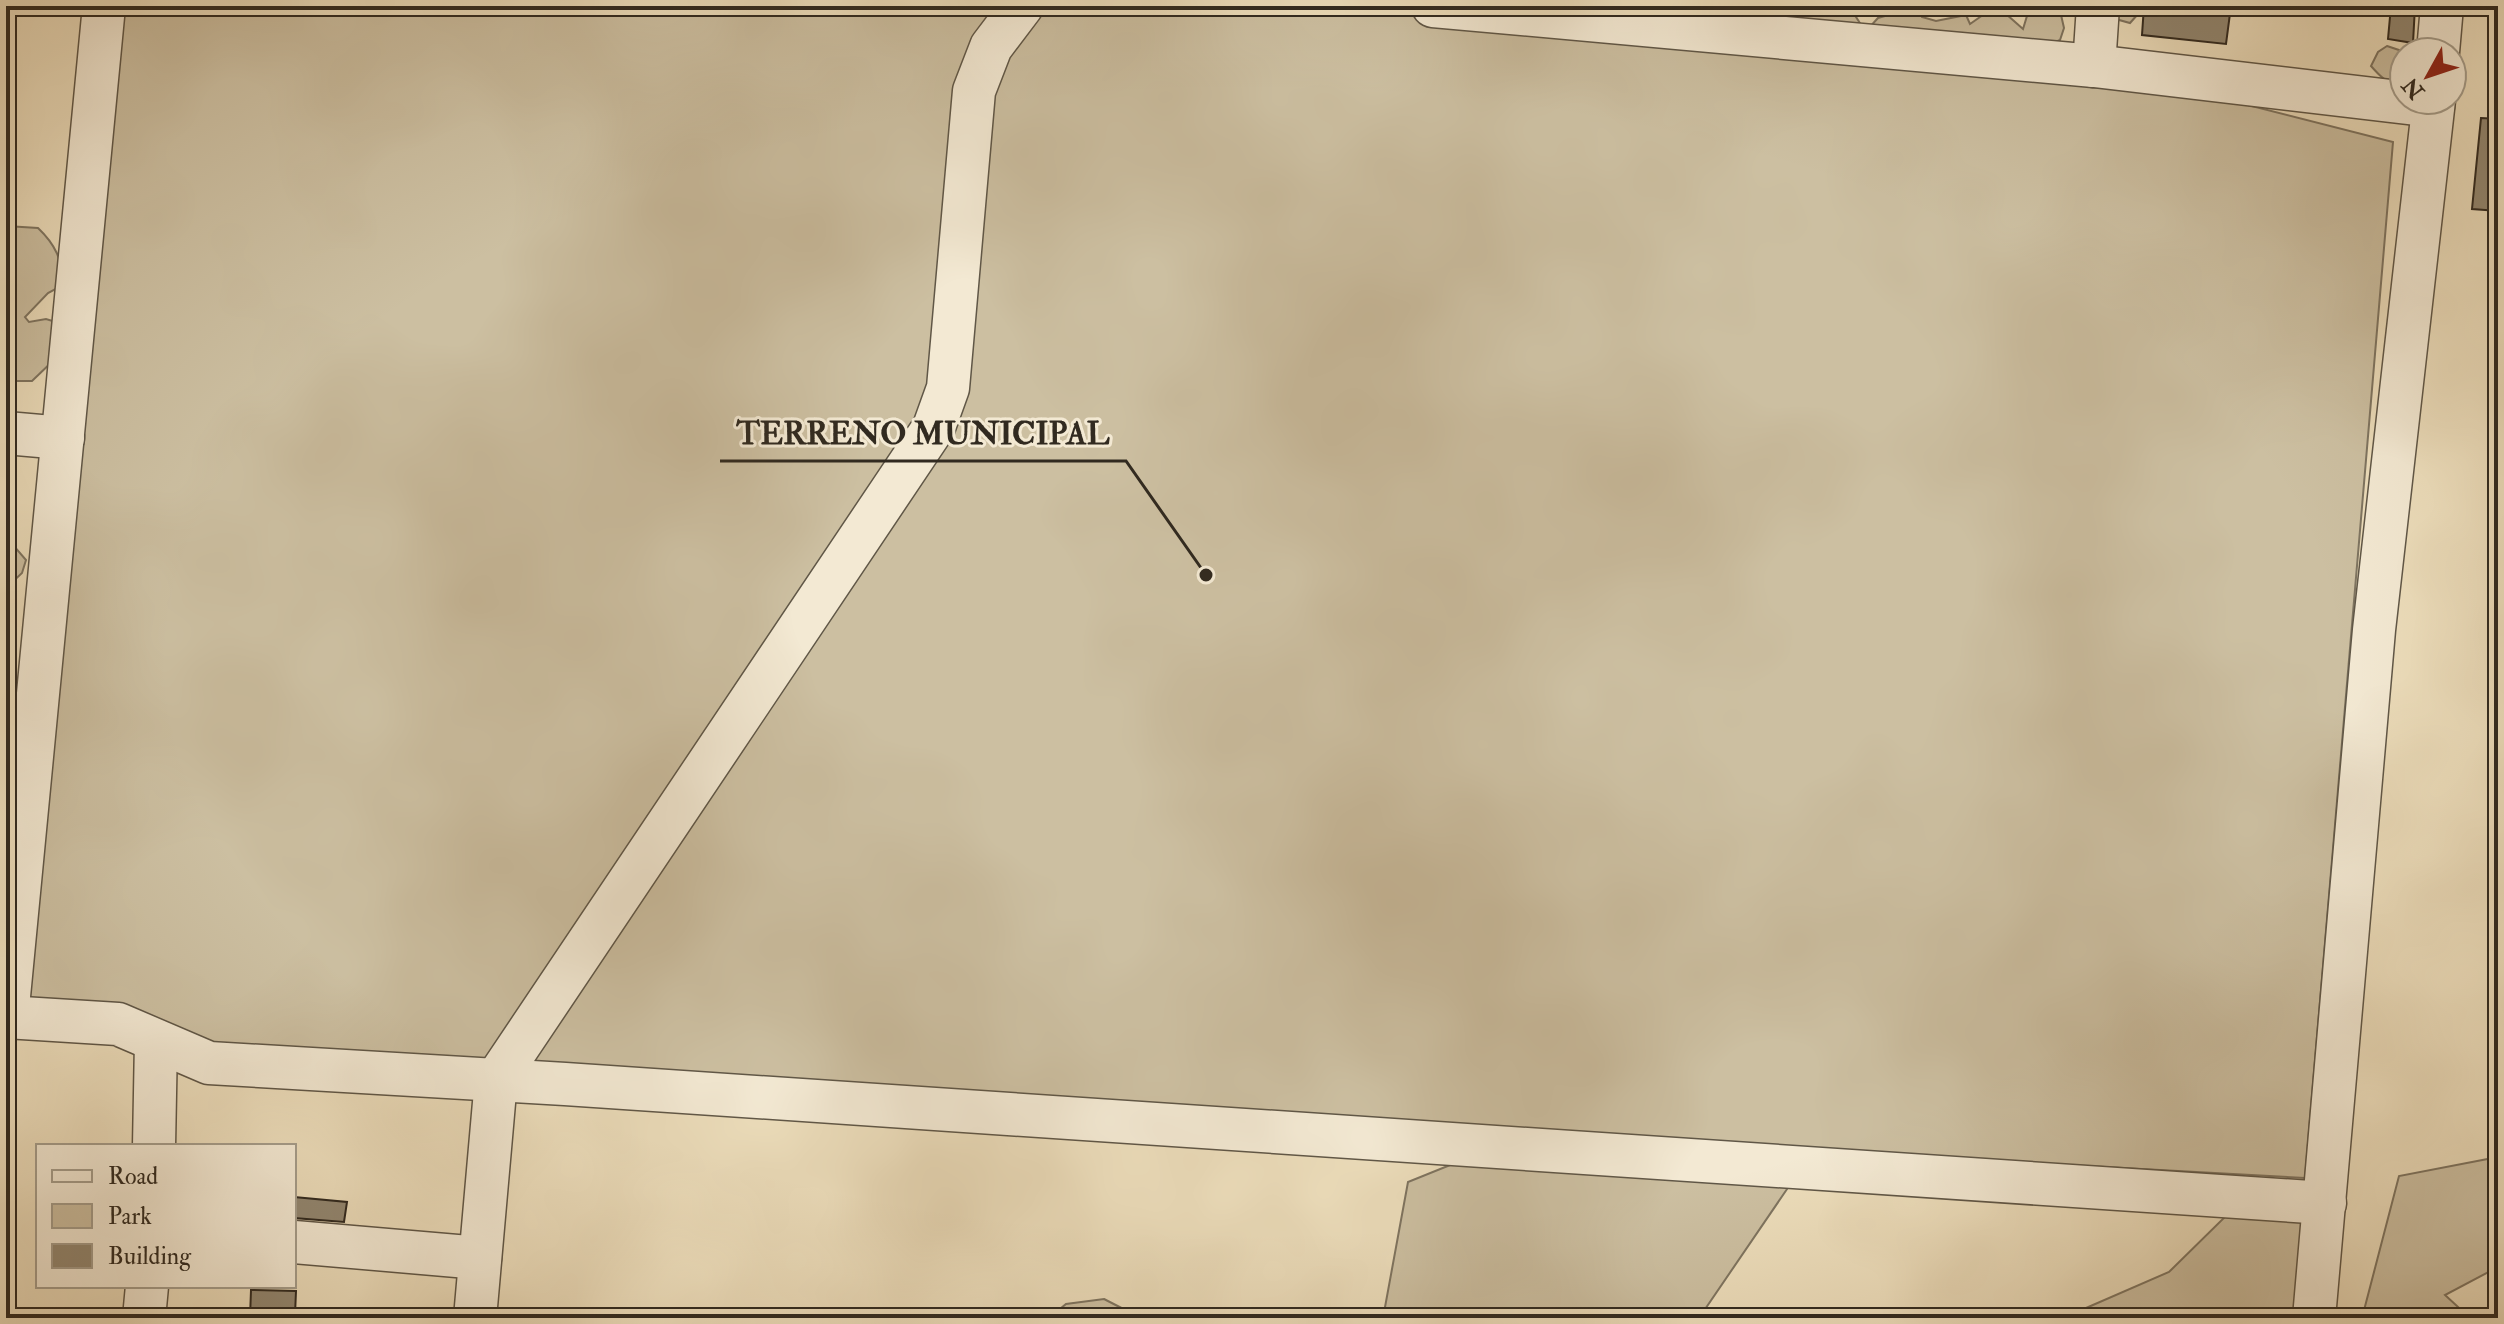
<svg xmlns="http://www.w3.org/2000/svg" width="2504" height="1324" viewBox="0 0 2504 1324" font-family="'IM FELL Double Pica',serif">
	<rect width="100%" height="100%" fill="#ecddbb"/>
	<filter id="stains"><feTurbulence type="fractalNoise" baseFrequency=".0025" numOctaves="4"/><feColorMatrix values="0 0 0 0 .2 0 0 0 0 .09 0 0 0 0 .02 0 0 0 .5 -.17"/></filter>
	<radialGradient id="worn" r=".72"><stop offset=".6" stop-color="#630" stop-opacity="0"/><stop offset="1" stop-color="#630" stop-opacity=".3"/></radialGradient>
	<g fill="#ccbfa1" stroke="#7e7460" stroke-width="2">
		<path d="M105,6H1392L1525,17L1566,6H1666V14L1868,29L1878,18L1892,14L1884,6H1921L1922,17L1936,21L1966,15L1970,24L1990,10L2006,14L2023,29L2027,16L2042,6H2059L2064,28L2060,40L2048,45L2094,66L2393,142L2305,1178L1616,1140L1798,1173L1699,1318H1383L1408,1182L1522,1136L209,1063L18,1008Z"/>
		<path d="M1767,6H1849L1863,28L1774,23Z"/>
		<path d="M2094,6H2138V14L2130,23L2112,18Z"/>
		<path d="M2387,46L2405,52L2404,79C2386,85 2383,79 2371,66L2378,52Z"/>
		<path d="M6,226L38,228C56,245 61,259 65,284L48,293L25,317L29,322L46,319L56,322L58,356L32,381H17L6,374Z"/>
		<path d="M6,543L14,546L26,560L22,573L6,588Z"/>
		<path d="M2498,1157V1267L2445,1295L2470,1318H2362L2399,1176Z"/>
		<path d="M2236,1206L2311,1222L2293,1318H2063L2169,1272Z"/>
		<path d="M1104,1299L1141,1318H1049L1066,1304Z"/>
	</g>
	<g fill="#928771" stroke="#312a20" stroke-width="2">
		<path d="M2144,6H2231L2226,44L2142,35Z"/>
		<path d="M2391,6H2415L2413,43L2388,39Z"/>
		<path d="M2481,118L2498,119V211L2472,209Z"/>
		<path d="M294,1197L347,1202L344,1222L294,1218Z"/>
		<path d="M251,1290L296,1291L295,1315L285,1318H250Z"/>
	</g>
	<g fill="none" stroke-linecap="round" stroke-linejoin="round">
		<g stroke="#605747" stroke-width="45">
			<g id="minor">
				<path d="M1433,6L2094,66L2433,106"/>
				<path d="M2438,52L2442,6"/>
				<path d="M2094,66L2098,6"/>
				<path d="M6,433L63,438"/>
				<path d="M6,1017L118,1024L209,1063L565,1084L2325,1203"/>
				<path d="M7,1017L104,6"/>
				<path d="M154,1146L156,1041"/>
				<path d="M294,1242L480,1258"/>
				<path d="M144,1318L147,1286"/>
				<path d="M475,1318L496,1080L934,427L948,388L974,91L991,47L1022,6"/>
				<path d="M2314,1318L2374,630L2434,100"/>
			</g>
		</g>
		<use href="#minor" stroke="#f3e9d3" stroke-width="42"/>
	</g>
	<path fill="none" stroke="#312a20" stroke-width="3" d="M1206 575L1126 461H720"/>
	<circle fill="#312a20" stroke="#f3e9d3" stroke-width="3" cx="1206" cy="575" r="8"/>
	<g font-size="32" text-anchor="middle" font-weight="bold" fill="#312a20" stroke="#f3e9d3" stroke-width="6" stroke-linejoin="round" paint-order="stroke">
		<text x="923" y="444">TERRENO MUNICIPAL</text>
	</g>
	<rect width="2504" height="1324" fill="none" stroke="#ecddbb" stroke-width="32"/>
	<rect x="8" y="8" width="2488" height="1308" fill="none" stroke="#312a20" stroke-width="4"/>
	<rect x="16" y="16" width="2472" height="1292" fill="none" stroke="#312a20" stroke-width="2"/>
	<rect x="36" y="1144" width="260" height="144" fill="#f3e9d3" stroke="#a59d8b" stroke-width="2"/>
	<rect x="52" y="1170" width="40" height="12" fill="#f3e9d3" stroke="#a59d8b" stroke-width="2"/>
	<text x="108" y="1184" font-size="24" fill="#312a20">Road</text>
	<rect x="52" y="1204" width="40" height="24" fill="#ccbfa1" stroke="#a59d8b" stroke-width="2"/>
	<text x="108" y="1224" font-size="24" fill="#312a20">Park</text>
	<rect x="52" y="1244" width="40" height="24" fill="#928771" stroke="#a59d8b" stroke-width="2"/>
	<text x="108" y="1264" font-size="24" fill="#312a20">Building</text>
	<g transform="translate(2428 76) rotate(230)"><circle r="38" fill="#f3e9d3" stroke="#a59d8b" stroke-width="2"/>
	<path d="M0-6L14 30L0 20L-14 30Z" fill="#8f2418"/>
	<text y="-12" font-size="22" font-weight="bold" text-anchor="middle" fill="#312a20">N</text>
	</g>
	<rect width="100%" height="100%" filter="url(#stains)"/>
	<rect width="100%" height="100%" fill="url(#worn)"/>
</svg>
